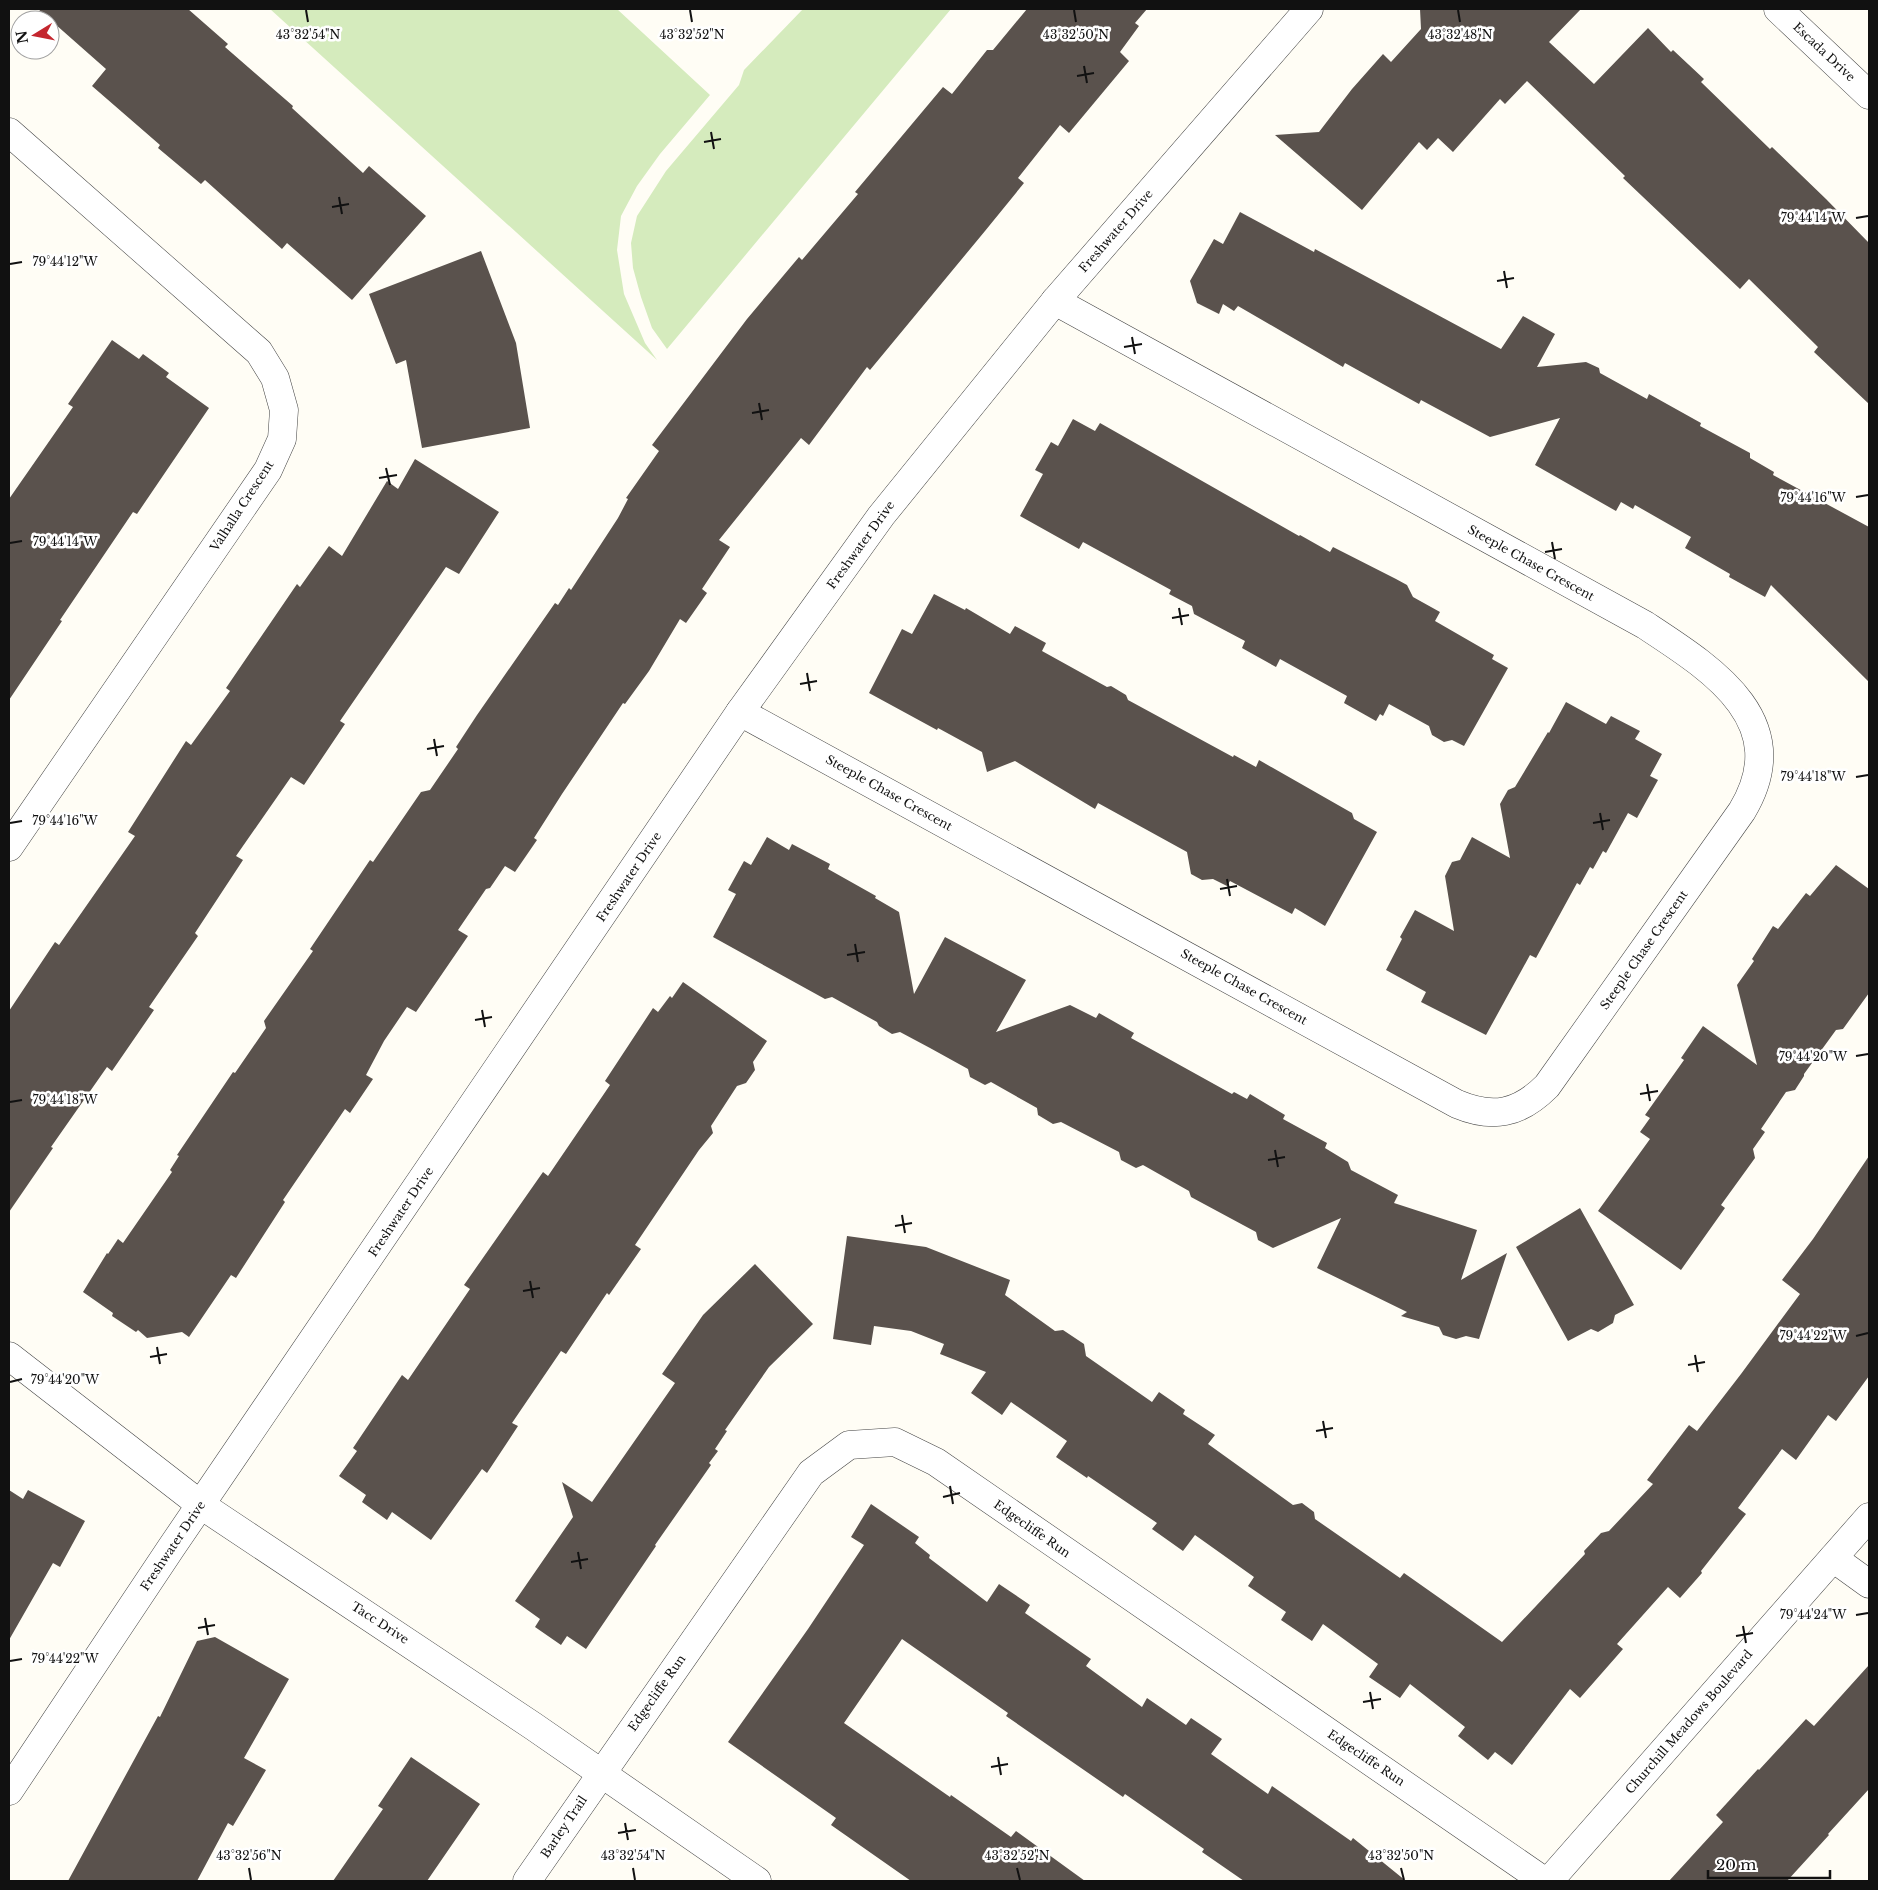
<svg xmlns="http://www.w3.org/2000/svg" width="1878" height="1890" viewBox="0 0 1878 1890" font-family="'Libre Baskerville',serif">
	<rect width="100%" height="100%" fill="#fffdf5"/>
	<g fill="#d5ebbd">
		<path d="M270,9H617L710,95L660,154L637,186L621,216L617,250L624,294L645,343L657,360Z"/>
		<path d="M803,9H951L667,349L652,328L641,297L633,268L631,243L637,216L666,171L739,85L744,70Z"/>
	</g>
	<g fill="#5a524d">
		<path d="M38,9H188L228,44L225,47L293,106L292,108L363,173L369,166L426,216L352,300L287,243L282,249L205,180L201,184L158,148L160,145L92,86L106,69Z"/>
		<path d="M1027,9H1147L1135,23L1139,26L1120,52L1129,61L1069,133L1060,125L1018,178L1024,183L985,231L870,370L867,367L809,445L801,438L719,540L730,547L702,589L707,593L686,623L680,619L649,671L625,704L623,703L562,794L534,838L537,840L515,872L505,866L490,888L486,889L458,930L468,936L416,1012L407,1007L384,1041L366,1075L373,1079L350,1113L345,1109L283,1200L285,1202L236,1278L231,1275L189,1337L182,1332L147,1338L138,1330L136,1332L112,1316L113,1313L83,1292L107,1253L108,1254L118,1239L123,1243L172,1172L170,1170L179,1156L177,1155L233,1072L235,1073L266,1028L264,1021L313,951L310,949L370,860L373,862L421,792L430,790L458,749L456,747L477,715L555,603L558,605L569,588L571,590L618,518L628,499L626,498L659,451L652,445L747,319L799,257L802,260L858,194L855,192L943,87L952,94L987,50H993Z"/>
		<path d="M1420,9H1581L1549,42L1594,84L1648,28L1671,52L1673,50L1704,79L1701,82L1770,149L1772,147L1826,199L1869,243V404L1814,352L1818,347L1749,279L1740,289L1623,178L1625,176L1527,81L1505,104L1500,99L1453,152L1438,138L1427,150L1419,142L1362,210L1275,135L1319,132L1352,89L1383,54L1391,62L1421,29Z"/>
		<path d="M1240,212L1314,252L1315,249L1501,349L1523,316L1555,334L1537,367L1586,362L1599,368L1600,373L1647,399L1649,394L1701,423L1700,426L1750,453V458L1774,472L1773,475L1869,527V682L1771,585L1765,597L1729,577L1730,574L1685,548L1691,537L1635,505L1633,509L1621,502L1616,511L1535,465L1560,418L1490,437L1421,400L1419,404L1345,363L1343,367L1238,306L1234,311L1223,304L1219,314L1197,303L1190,281L1214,239L1223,244Z"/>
		<path d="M481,251L516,343L530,428L422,448L406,360L396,364L369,294Z"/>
		<path d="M112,340L139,359L143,354L169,373L166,377L209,408L137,514L133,512L60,620L62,621L9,700V499L73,407L68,404Z"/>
		<path d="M1073,419L1095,431L1100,423L1299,536L1300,535L1330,552L1333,547L1396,579L1407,585L1413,597L1440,612L1435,621L1494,655L1492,659L1508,668L1464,746L1452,740L1444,742L1432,735L1429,726L1389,704L1383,716L1380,714L1376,721L1344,703L1347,696L1280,659L1276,667L1242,648L1245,641L1194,614L1192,606L1169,594L1171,590L1083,542L1079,549L1020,516L1043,474L1035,470L1051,442L1058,446Z"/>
		<path d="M415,459L499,512L459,574L446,567L340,721L345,724L304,785L291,777L236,856L243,860L195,933L198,936L149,1007L154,1010L112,1071L107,1067L51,1147L53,1148L9,1212V1011L55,942L59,945L135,836L128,832L186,741L191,745L230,691L226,688L297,584L300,587L329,546L342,556L387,481L398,489Z"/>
		<path d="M934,594L965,610L966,608L1010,634L1015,626L1046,643L1042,651L1107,687L1111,686L1126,695L1128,700L1233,757L1234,755L1256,767L1259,760L1352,813L1354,819L1377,832L1325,926L1295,908L1292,914L1230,881L1227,886L1213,879L1202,880L1191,874L1187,852L1098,803L1095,809L1015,761L987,772L982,752L938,728L937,730L869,693L902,629L912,634Z"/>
		<path d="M1566,702L1606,724L1611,716L1640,731L1635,739L1662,754L1650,776L1658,780L1637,818L1628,813L1606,853L1603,851L1593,869L1590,867L1580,885L1577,883L1536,958L1530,955L1486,1035L1421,1002L1426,992L1386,970L1402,939L1400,937L1415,910L1454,931L1445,876L1452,862L1460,860L1472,837L1510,858L1500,804L1508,790L1515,787L1548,732L1549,733Z"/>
		<path d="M767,837L789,850L792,844L830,864L828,869L876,896L875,898L899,912L914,994L945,937L1026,980L996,1032L1070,1005L1096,1018L1099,1013L1134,1033L1131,1038L1232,1094L1234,1092L1247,1099L1250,1094L1285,1115L1283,1119L1327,1143L1325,1148L1348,1162L1351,1170L1398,1195L1394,1203L1477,1230L1461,1280L1507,1253L1479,1339L1466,1336L1456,1339L1443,1335L1439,1327L1401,1316L1407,1312L1317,1268L1341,1218L1273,1248L1258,1240L1256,1232L1191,1197L1189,1191L1143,1165L1136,1168L1121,1160L1119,1152L1061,1122L1053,1124L1038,1115L1037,1108L991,1082L985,1085L970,1077L968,1069L930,1048L900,1032L892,1034L879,1026L877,1022L832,997L825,999L713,937L736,894L728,890L744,861L751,865Z"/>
		<path d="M1836,865L1869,889V993L1843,1029L1836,1030L1804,1074V1076L1795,1090L1786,1092L1761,1129L1765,1132L1753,1149L1755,1158L1721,1205L1725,1208L1681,1270L1598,1211L1650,1139L1640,1132L1650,1118L1645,1115L1684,1060L1681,1058L1703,1026L1757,1065L1737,985L1754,961L1752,959L1773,926L1778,929L1806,893L1810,896Z"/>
		<path d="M683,982L767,1041L753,1062L755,1070L746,1083L737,1086L711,1126L713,1133L699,1150L635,1245L641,1249L609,1295L607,1293L566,1354L561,1351L512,1423L518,1426L487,1473L482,1469L431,1540L392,1512L387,1520L362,1502L366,1495L339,1476L357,1451L353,1448L402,1375L408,1380L470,1289L464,1285L543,1172L548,1176L610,1085L605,1081L653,1008L658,1012L670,996L672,998Z"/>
		<path d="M1869,1156V1376L1836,1421L1828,1415L1796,1460L1782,1449L1738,1508L1746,1514L1701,1571L1702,1573L1680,1598L1668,1587L1617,1644L1623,1649L1580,1698L1570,1689L1512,1765L1495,1752L1488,1760L1458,1736L1465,1727L1410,1684L1400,1698L1369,1677L1378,1664L1323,1624L1312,1641L1281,1620L1286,1612L1248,1586L1254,1577L1195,1535L1183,1551L1152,1529L1157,1523L1088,1476L1087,1478L1056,1457L1067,1441L1011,1402L1002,1415L971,1393L986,1372L940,1354L944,1344L911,1331L874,1326L871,1345L833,1339L847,1236L926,1247L1010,1280L1005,1295L1055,1331L1063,1330L1084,1344L1086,1356L1152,1402L1159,1392L1185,1410L1183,1414L1215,1435L1208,1444L1293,1505L1302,1503L1314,1512L1315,1519L1400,1578L1404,1573L1502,1642L1585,1554L1584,1551L1601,1533L1609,1531L1653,1484L1647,1480L1689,1425L1697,1431L1741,1374L1800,1294L1782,1280L1813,1239Z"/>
		<path d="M1580,1208L1634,1305L1615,1315L1613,1323L1598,1332L1591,1329L1568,1341L1516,1247Z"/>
		<path d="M755,1264L813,1324L769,1367L725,1430L727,1431L715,1449L718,1451L709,1463L711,1465L655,1545L656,1546L586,1649L567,1636L561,1645L535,1627L540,1619L515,1601L573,1517L562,1482L592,1502L675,1383L662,1374L703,1315Z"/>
		<path d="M9,1490L23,1499L28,1490L85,1521L60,1567L53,1563L9,1640Z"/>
		<path d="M871,1504L919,1537L915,1543L930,1555L929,1558L987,1602L999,1584L1030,1605L1025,1613L1091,1659L1086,1666L1142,1707L1147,1698L1186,1725L1191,1718L1222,1739L1211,1754L1268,1794L1272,1786L1351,1841L1353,1838L1406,1881H1244L1202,1852L1204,1849L1125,1794L1123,1797L1006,1716L1008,1713L902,1639L844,1723L950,1797L951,1795L1011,1837L1016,1831L1085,1881H911L831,1825L836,1818L728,1742L808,1629L864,1545L851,1537Z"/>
		<path d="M215,1637L289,1679L244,1758L266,1770L233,1826L228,1823L197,1881H68L158,1716L160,1717L197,1641Z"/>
		<path d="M1869,1665V1789L1828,1834L1829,1835L1787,1881H1669L1723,1822L1716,1815L1758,1769L1759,1770L1806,1719L1814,1726Z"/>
		<path d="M411,1757L480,1804L427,1881H333L383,1809L378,1806Z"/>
	</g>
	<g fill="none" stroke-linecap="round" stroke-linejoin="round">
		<g stroke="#444" stroke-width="29">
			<g id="minor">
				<path d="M1778,9L1869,95"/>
				<path d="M9,132L259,352L275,378L284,410L282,439L268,470L9,847"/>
				<path d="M740,712L1457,1104C1493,1119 1519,1114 1547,1086L1742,811C1796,721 1712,669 1645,625L1055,301"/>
				<path d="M1833,1558L1869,1584"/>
				<path d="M9,1791L171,1548L740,712L881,516L1055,301L1309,9"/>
				<path d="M527,1881L811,1473L849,1445L895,1442L936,1462L1544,1881"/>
			</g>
		</g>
		<g stroke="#444" stroke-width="29">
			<g id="tertiary">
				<path d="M9,1356L201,1505L533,1726L757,1881"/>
				<path d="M1549,1881L1869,1517"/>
			</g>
		</g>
		<use href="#minor" stroke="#fff" stroke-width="28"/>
		<use href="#tertiary" stroke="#fff" stroke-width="28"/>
	</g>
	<path fill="none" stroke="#111" stroke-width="2" d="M306,10L308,22M690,10L692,22M1074,10L1076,22M1458,10L1460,22M1084,66L1087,83M1077,76L1094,73M711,132L714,149M704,142L721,139M339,197L342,214M332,207L349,204M1856,218L1868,216M10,264L22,262M1504,271L1507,288M1497,281L1514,278M1132,337L1135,354M1124,347L1142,344M759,403L762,420M752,413L769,410M386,468L390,485M379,478L397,475M1856,497L1868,495M1552,542L1555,559M10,543L22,541M1545,552L1562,549M1179,608L1182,625M1172,618L1189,615M807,673L810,691M800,684L817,681M434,739L437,756M427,749L444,746M1856,777L1868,775M1600,813L1603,830M10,823L22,821M1593,823L1610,820M1227,879L1230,896M1220,889L1237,886M855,944L858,962M847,955L865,952M482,1010L485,1027M475,1020L492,1017M1856,1056L1868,1054M1647,1084L1650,1101M1640,1094L1658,1091M10,1102L22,1100M1275,1150L1278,1167M1268,1160L1285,1157M902,1215L905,1233M895,1226L912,1223M530,1281L533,1298M523,1291L540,1288M1856,1336L1868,1333M157,1347L160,1364M1695,1355L1698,1372M150,1357L167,1354M1688,1365L1705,1362M10,1382L22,1379M1323,1421L1326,1438M1316,1431L1333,1428M950,1486L953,1504M943,1497L960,1493M578,1552L581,1569M571,1562L588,1559M1856,1615L1868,1613M205,1618L208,1635M1743,1626L1746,1643M198,1628L215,1625M1736,1636L1753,1633M10,1661L22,1659M1370,1692L1373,1709M1363,1702L1381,1699M998,1757L1001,1775M991,1767L1008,1764M625,1823L628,1840M618,1833L636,1830M249,1868L251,1880M633,1868L635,1880M1017,1868L1020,1880M1401,1868L1404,1880"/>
	<g text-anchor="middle" stroke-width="5" stroke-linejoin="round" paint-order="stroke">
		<g font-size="12" fill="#111" stroke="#fff">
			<text transform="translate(1824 52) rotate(43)" y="4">Escada Drive</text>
			<text transform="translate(1116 231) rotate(-49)" y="4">Freshwater Drive</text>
			<text transform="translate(242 506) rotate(-57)" y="4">Valhalla Crescent</text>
			<text transform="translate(861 545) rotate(-54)" y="4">Freshwater Drive</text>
			<text transform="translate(1531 563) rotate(29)" y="4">Steeple Chase Crescent</text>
			<text transform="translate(889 793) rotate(29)" y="4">Steeple Chase Crescent</text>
			<text transform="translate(629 877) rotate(-56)" y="4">Freshwater Drive</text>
			<text transform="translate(1644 950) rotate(-55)" y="4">Steeple Chase Crescent</text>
			<text transform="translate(1244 987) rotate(29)" y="4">Steeple Chase Crescent</text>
			<text transform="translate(401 1212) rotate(-56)" y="4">Freshwater Drive</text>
			<text transform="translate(1032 1529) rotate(35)" y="4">Edgecliffe Run</text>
			<text transform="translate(173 1546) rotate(-56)" y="4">Freshwater Drive</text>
			<text transform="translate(380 1623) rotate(33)" y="4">Tacc Drive</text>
			<text transform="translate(657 1693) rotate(-55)" y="4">Edgecliffe Run</text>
			<text transform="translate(1689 1722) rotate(-49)" y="4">Churchill Meadows Boulevard</text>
			<text transform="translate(1366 1758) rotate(34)" y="4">Edgecliffe Run</text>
			<text transform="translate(564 1827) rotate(-56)" y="4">Barley Trail</text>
		</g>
	</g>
	<g font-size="12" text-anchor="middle" fill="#111" stroke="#fff" stroke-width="5" stroke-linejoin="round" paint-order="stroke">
		<text x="692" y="39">43°32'52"N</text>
		<text x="1076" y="39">43°32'50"N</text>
		<text x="1460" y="39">43°32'48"N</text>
		<text x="308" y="39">43°32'54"N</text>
		<text x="1813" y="222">79°44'14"W</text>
		<text x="65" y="266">79°44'12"W</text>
		<text x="1813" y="502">79°44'16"W</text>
		<text x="65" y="546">79°44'14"W</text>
		<text x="1813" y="781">79°44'18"W</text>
		<text x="65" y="825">79°44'16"W</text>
		<text x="1813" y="1061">79°44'20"W</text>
		<text x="65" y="1104">79°44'18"W</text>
		<text x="1813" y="1340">79°44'22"W</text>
		<text x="65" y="1384">79°44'20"W</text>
		<text x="1813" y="1619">79°44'24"W</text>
		<text x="65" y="1663">79°44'22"W</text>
		<text x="249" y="1860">43°32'56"N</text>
		<text x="633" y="1860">43°32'54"N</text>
		<text x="1017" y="1860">43°32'52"N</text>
		<text x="1401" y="1860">43°32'50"N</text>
	</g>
	<rect width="1878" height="1890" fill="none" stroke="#111111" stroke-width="20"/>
	<g transform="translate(35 35) rotate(260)"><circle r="24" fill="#ffffff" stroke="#a0a0a0"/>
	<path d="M0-4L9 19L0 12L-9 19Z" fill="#c4262e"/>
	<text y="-8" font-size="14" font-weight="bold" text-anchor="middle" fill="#111111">N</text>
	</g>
	<path d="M1708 1870v8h122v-8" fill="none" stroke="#111111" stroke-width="2.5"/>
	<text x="1716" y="1870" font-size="15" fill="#111111" stroke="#ffffff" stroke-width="4" paint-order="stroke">20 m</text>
</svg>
